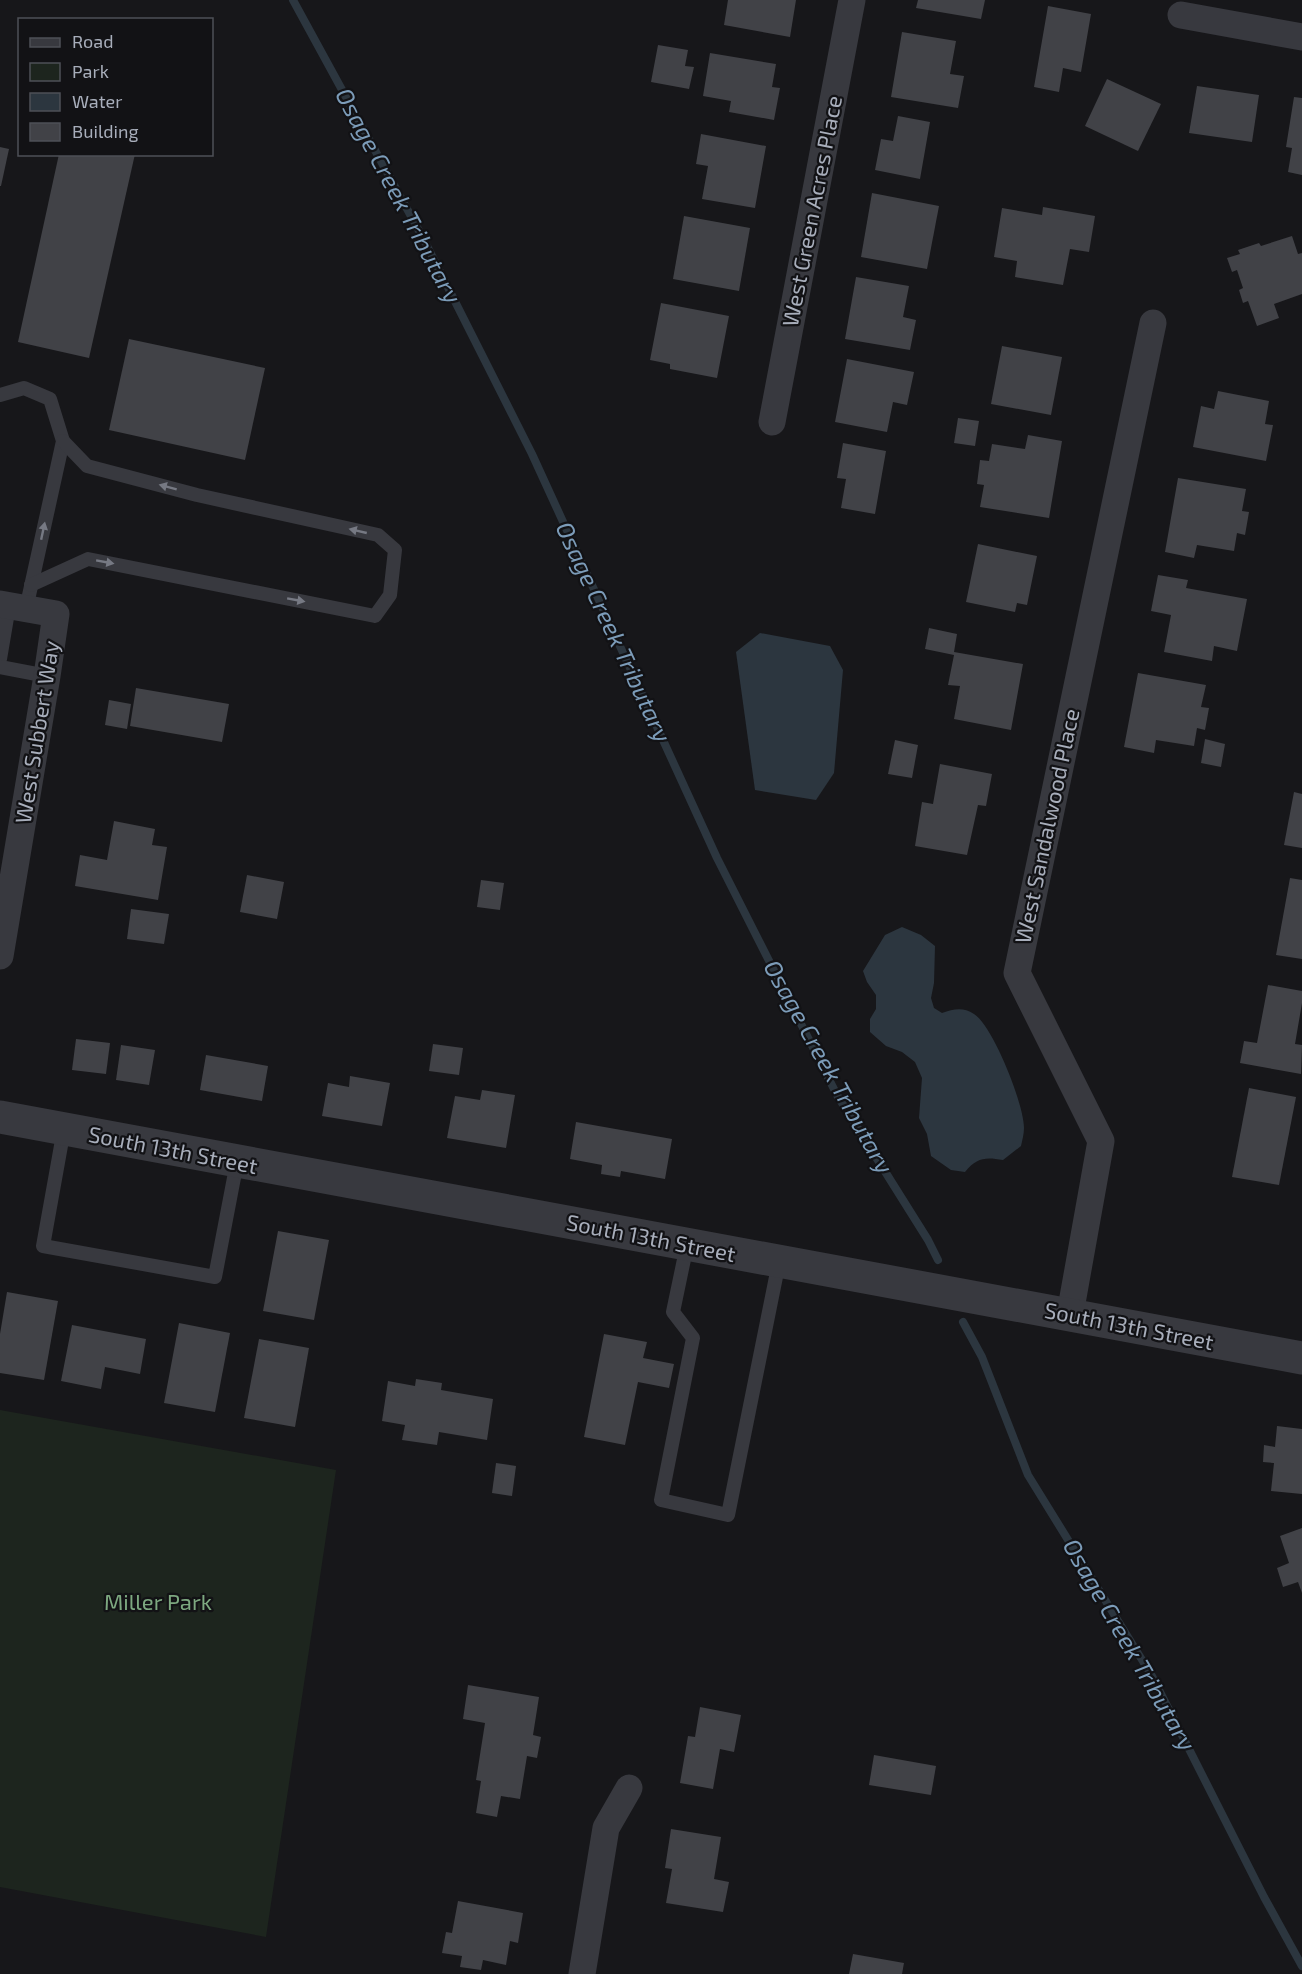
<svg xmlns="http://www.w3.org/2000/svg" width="1302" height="1974" viewBox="0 0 1302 1974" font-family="'Exo 2',sans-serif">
	<rect width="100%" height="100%" fill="#17171a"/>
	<path fill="#1d251e" d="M0,1410L336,1470L266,1937L0,1887Z"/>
	<g fill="#2c363f">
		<path d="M760,633L830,646L843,670L834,773L816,800L755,790L736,652Z"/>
		<path d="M902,927L921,935L935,946L934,983L931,998L934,1008L942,1013C954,1009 963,1007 974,1014C993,1026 1024,1104 1024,1128C1024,1134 1022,1141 1021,1146L1003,1160C986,1157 977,1157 965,1172L951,1170L931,1156L927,1134L919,1118L922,1078L915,1062L902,1052L886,1046L870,1032V1019L876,1009V995L867,982L863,971L885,935Z"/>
	</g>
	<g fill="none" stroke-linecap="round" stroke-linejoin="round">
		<g stroke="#2c363f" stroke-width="8">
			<path d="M293,0L424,240L532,454L717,858L837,1095L928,1240L938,1260"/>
			<path d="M963,1322L982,1357L1028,1475L1152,1676L1264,1897L1302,1966"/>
		</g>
	</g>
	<g fill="#414247">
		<path d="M728,0H796L790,37L724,25Z"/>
		<path d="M918,0H985L981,19L916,8Z"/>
		<path d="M1048,6L1091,14L1081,72L1063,68L1059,92L1034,87Z"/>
		<path d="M902,32L956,41L950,74L964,76L958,108L891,97Z"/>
		<path d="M658,45L688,50L685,66L694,67L689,89L651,82Z"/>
		<path d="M710,53L776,64L772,87L780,88L774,120L729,112L731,101L703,96Z"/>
		<path d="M1107,79L1161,104L1138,151L1085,126Z"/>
		<path d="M1197,86L1259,95L1252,142L1189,133Z"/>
		<path d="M1294,97L1302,98V175L1288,172L1292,148L1286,147Z"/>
		<path d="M898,116L930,122L920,179L875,170L881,139L893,141Z"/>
		<path d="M701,134L766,146L755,208L702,199L708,166L696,164Z"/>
		<path d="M0,147L9,149L1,186H0Z"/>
		<path d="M59,154H135L89,358L18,342Z"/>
		<path d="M872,193L939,206L927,269L861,257Z"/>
		<path d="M1043,207L1095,216L1089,252L1070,249L1063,285L1015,277L1017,261L994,257L1002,208L1042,215Z"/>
		<path d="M684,216L750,228L739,291L673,279Z"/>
		<path d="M1292,236L1298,254L1302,253V294L1274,304L1279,318L1257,326L1248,301L1243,303L1239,290L1243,288L1237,270L1232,272L1227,258L1240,254L1238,250L1259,243L1261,246Z"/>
		<path d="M856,277L909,286L903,317L916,320L910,350L845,339Z"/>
		<path d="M661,303L729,316L717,378L670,369V364L650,360Z"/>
		<path d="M129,339L265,368L245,460L109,430Z"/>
		<path d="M1002,346L1062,357L1051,415L991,404Z"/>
		<path d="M847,359L914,372L907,405L893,402L887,432L835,422Z"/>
		<path d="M1218,391L1269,401L1265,424L1273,425L1266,461L1193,447L1201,406L1214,409Z"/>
		<path d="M958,418L979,421L975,446L954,443Z"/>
		<path d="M1028,435L1062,441L1049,518L980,507L984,485L977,484L980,460L989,461L992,444L1025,449Z"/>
		<path d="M843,443L886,451L875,514L841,508L846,479L837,478Z"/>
		<path d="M1178,478L1246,489L1242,511L1249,512L1245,535L1237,533L1234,551L1197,545L1194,558L1165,552Z"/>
		<path d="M978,544L1037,556L1027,605L1017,603L1015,612L966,602Z"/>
		<path d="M1158,575L1188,580L1186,588L1247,599L1237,651L1214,646L1212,661L1164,652L1171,615L1151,611Z"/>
		<path d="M929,628L957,634L954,652L1023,664L1011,730L954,719L960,686L948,685L954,655L925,649Z"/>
		<path d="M1138,673L1206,685L1201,707L1209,708L1205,730L1197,728L1194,746L1156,740L1154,753L1124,747Z"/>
		<path d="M136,688L229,704L222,742L130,726Z"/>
		<path d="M109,700L131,704L127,729L105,725Z"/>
		<path d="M1205,739L1225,744L1221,767L1201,763Z"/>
		<path d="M895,740L918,745L912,778L888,774Z"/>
		<path d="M940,764L992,774L986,806L978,805L967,855L915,846L922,802L933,804Z"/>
		<path d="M1294,792L1302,794V848L1284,845Z"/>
		<path d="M114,821L155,829L152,845L167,847L158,900L75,886L80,855L107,860Z"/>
		<path d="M247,875L284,882L277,919L240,912Z"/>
		<path d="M1290,878L1302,880V959L1276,955Z"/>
		<path d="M481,880L504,883L500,910L477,907Z"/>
		<path d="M131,909L169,914L164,944L127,939Z"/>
		<path d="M1268,985L1302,991V1003L1295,1044L1302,1045L1301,1074L1240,1063L1244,1041L1257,1043Z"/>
		<path d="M76,1039L110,1043L106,1074L72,1070Z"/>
		<path d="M433,1044L463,1048L459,1075L429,1071Z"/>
		<path d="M121,1045L155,1050L149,1085L116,1080Z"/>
		<path d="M206,1055L268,1066L262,1101L200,1090Z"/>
		<path d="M350,1076L390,1083L382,1126L322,1116L328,1083L349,1087Z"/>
		<path d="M1249,1088L1296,1097L1279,1185L1232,1177Z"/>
		<path d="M482,1090L515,1095L506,1148L447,1138L455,1096L480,1100Z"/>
		<path d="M576,1122L672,1139L665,1179L621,1171L620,1177L601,1174L602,1165L570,1159Z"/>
		<path d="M278,1231L329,1240L314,1320L263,1311Z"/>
		<path d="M7,1292L58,1301L44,1380L0,1373V1334Z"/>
		<path d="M179,1323L230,1333L215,1412L164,1403Z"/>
		<path d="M72,1325L146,1339L140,1374L105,1367L101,1389L61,1381Z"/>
		<path d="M604,1334L647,1342L643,1358L674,1364L669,1388L638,1382L625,1445L584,1437Z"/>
		<path d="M259,1339L309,1348L295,1427L244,1418Z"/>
		<path d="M416,1379L442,1383L441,1390L493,1399L487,1440L439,1432L437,1445L402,1440L405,1425L382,1421L388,1381L415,1386Z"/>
		<path d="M1277,1426L1302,1429V1494L1271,1491L1274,1463L1263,1462L1264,1445L1275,1447Z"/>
		<path d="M496,1463L516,1466L512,1496L492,1493Z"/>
		<path d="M1302,1528V1593L1298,1582L1283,1587L1277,1568L1289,1563L1280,1536Z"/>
		<path d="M468,1685L539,1697L533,1735L541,1737L537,1758L527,1756L520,1799L501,1796L497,1817L476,1813L481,1781L476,1780L485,1723L463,1719Z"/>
		<path d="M700,1707L741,1715L734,1752L720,1749L713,1789L680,1783L688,1736L695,1737Z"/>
		<path d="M874,1755L936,1766L931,1795L869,1785Z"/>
		<path d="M671,1829L721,1837L714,1879L729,1882L723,1912L666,1903L672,1869L665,1868Z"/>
		<path d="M458,1901L523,1913L518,1943L510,1941L506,1965L483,1960L481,1970L460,1967L462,1956L442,1953L446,1932L452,1933Z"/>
		<path d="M853,1954L904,1963L902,1974H849Z"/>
	</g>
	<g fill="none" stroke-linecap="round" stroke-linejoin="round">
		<g stroke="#38393f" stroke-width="14">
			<path d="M0,395L24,388L50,399L63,441L26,609"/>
			<path d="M31,585L88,559L375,616L390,595L395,550L378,535L197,495L87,466L63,441"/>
			<path d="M0,659L9,606"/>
			<path d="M0,667L47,676"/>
			<path d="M64,1129L43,1246L215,1277L237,1162"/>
			<path d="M687,1245L673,1312L693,1338L661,1500L728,1515L779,1262"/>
		</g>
		<g stroke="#38393f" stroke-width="27">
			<path d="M1181,15L1302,37"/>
			<path d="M772,422L852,0"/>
			<path d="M0,604L56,614L47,676L0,956"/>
			<path d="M1070,1314L1101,1141L1017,973L1153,323"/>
			<path d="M582,1974L606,1828L629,1788"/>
		</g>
		<path stroke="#38393f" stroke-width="33" d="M0,1117L1302,1358"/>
	</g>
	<defs><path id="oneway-solid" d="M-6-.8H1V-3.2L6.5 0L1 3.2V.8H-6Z" transform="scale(1.5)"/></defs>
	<g fill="#767983">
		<use href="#oneway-solid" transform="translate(168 487) rotate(-165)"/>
		<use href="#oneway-solid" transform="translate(43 531) rotate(-78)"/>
		<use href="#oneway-solid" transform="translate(358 531) rotate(-167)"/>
		<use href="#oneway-solid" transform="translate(105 562) rotate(10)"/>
		<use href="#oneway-solid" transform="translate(296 600) rotate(10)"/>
	</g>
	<g text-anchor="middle" stroke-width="4.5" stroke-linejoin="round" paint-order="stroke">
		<g font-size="22" fill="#a8aebb" stroke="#121215">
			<text transform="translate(812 211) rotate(-79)" y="8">West Green Acres Place</text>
			<text transform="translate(37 732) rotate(-81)" y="8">West Subbert Way</text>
			<text transform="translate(1047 826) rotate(-78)" y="8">West Sandalwood Place</text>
			<text transform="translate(173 1150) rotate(11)" y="8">South 13th Street</text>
			<text transform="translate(651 1238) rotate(11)" y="8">South 13th Street</text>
			<text transform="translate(1129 1326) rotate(11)" y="8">South 13th Street</text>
		</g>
		<g font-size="22" fill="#7da880" stroke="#121215">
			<text x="158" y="1610">Miller Park</text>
		</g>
		<g font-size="24" font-style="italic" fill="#7c9cb9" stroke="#121215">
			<text transform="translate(398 196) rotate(62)" y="8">Osage Creek Tributary</text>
			<text transform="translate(613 632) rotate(65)" y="8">Osage Creek Tributary</text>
			<text transform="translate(828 1067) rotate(61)" y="8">Osage Creek Tributary</text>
			<text transform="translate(1129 1645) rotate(60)" y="8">Osage Creek Tributary</text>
		</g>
	</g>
	<rect x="18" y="18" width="195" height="138" fill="#121215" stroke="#4e5057" stroke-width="1.5"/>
	<rect x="30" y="38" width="30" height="9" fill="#38393f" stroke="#4e5057" stroke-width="1.5"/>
	<text x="72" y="48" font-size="18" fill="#a8aebb">Road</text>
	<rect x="30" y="63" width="30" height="18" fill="#1d251e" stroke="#4e5057" stroke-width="1.5"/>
	<text x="72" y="78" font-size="18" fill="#a8aebb">Park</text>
	<rect x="30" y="93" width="30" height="18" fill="#2c363f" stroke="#4e5057" stroke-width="1.5"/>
	<text x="72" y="108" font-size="18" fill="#a8aebb">Water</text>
	<rect x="30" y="123" width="30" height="18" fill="#414247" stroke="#4e5057" stroke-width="1.5"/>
	<text x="72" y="138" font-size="18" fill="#a8aebb">Building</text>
</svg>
